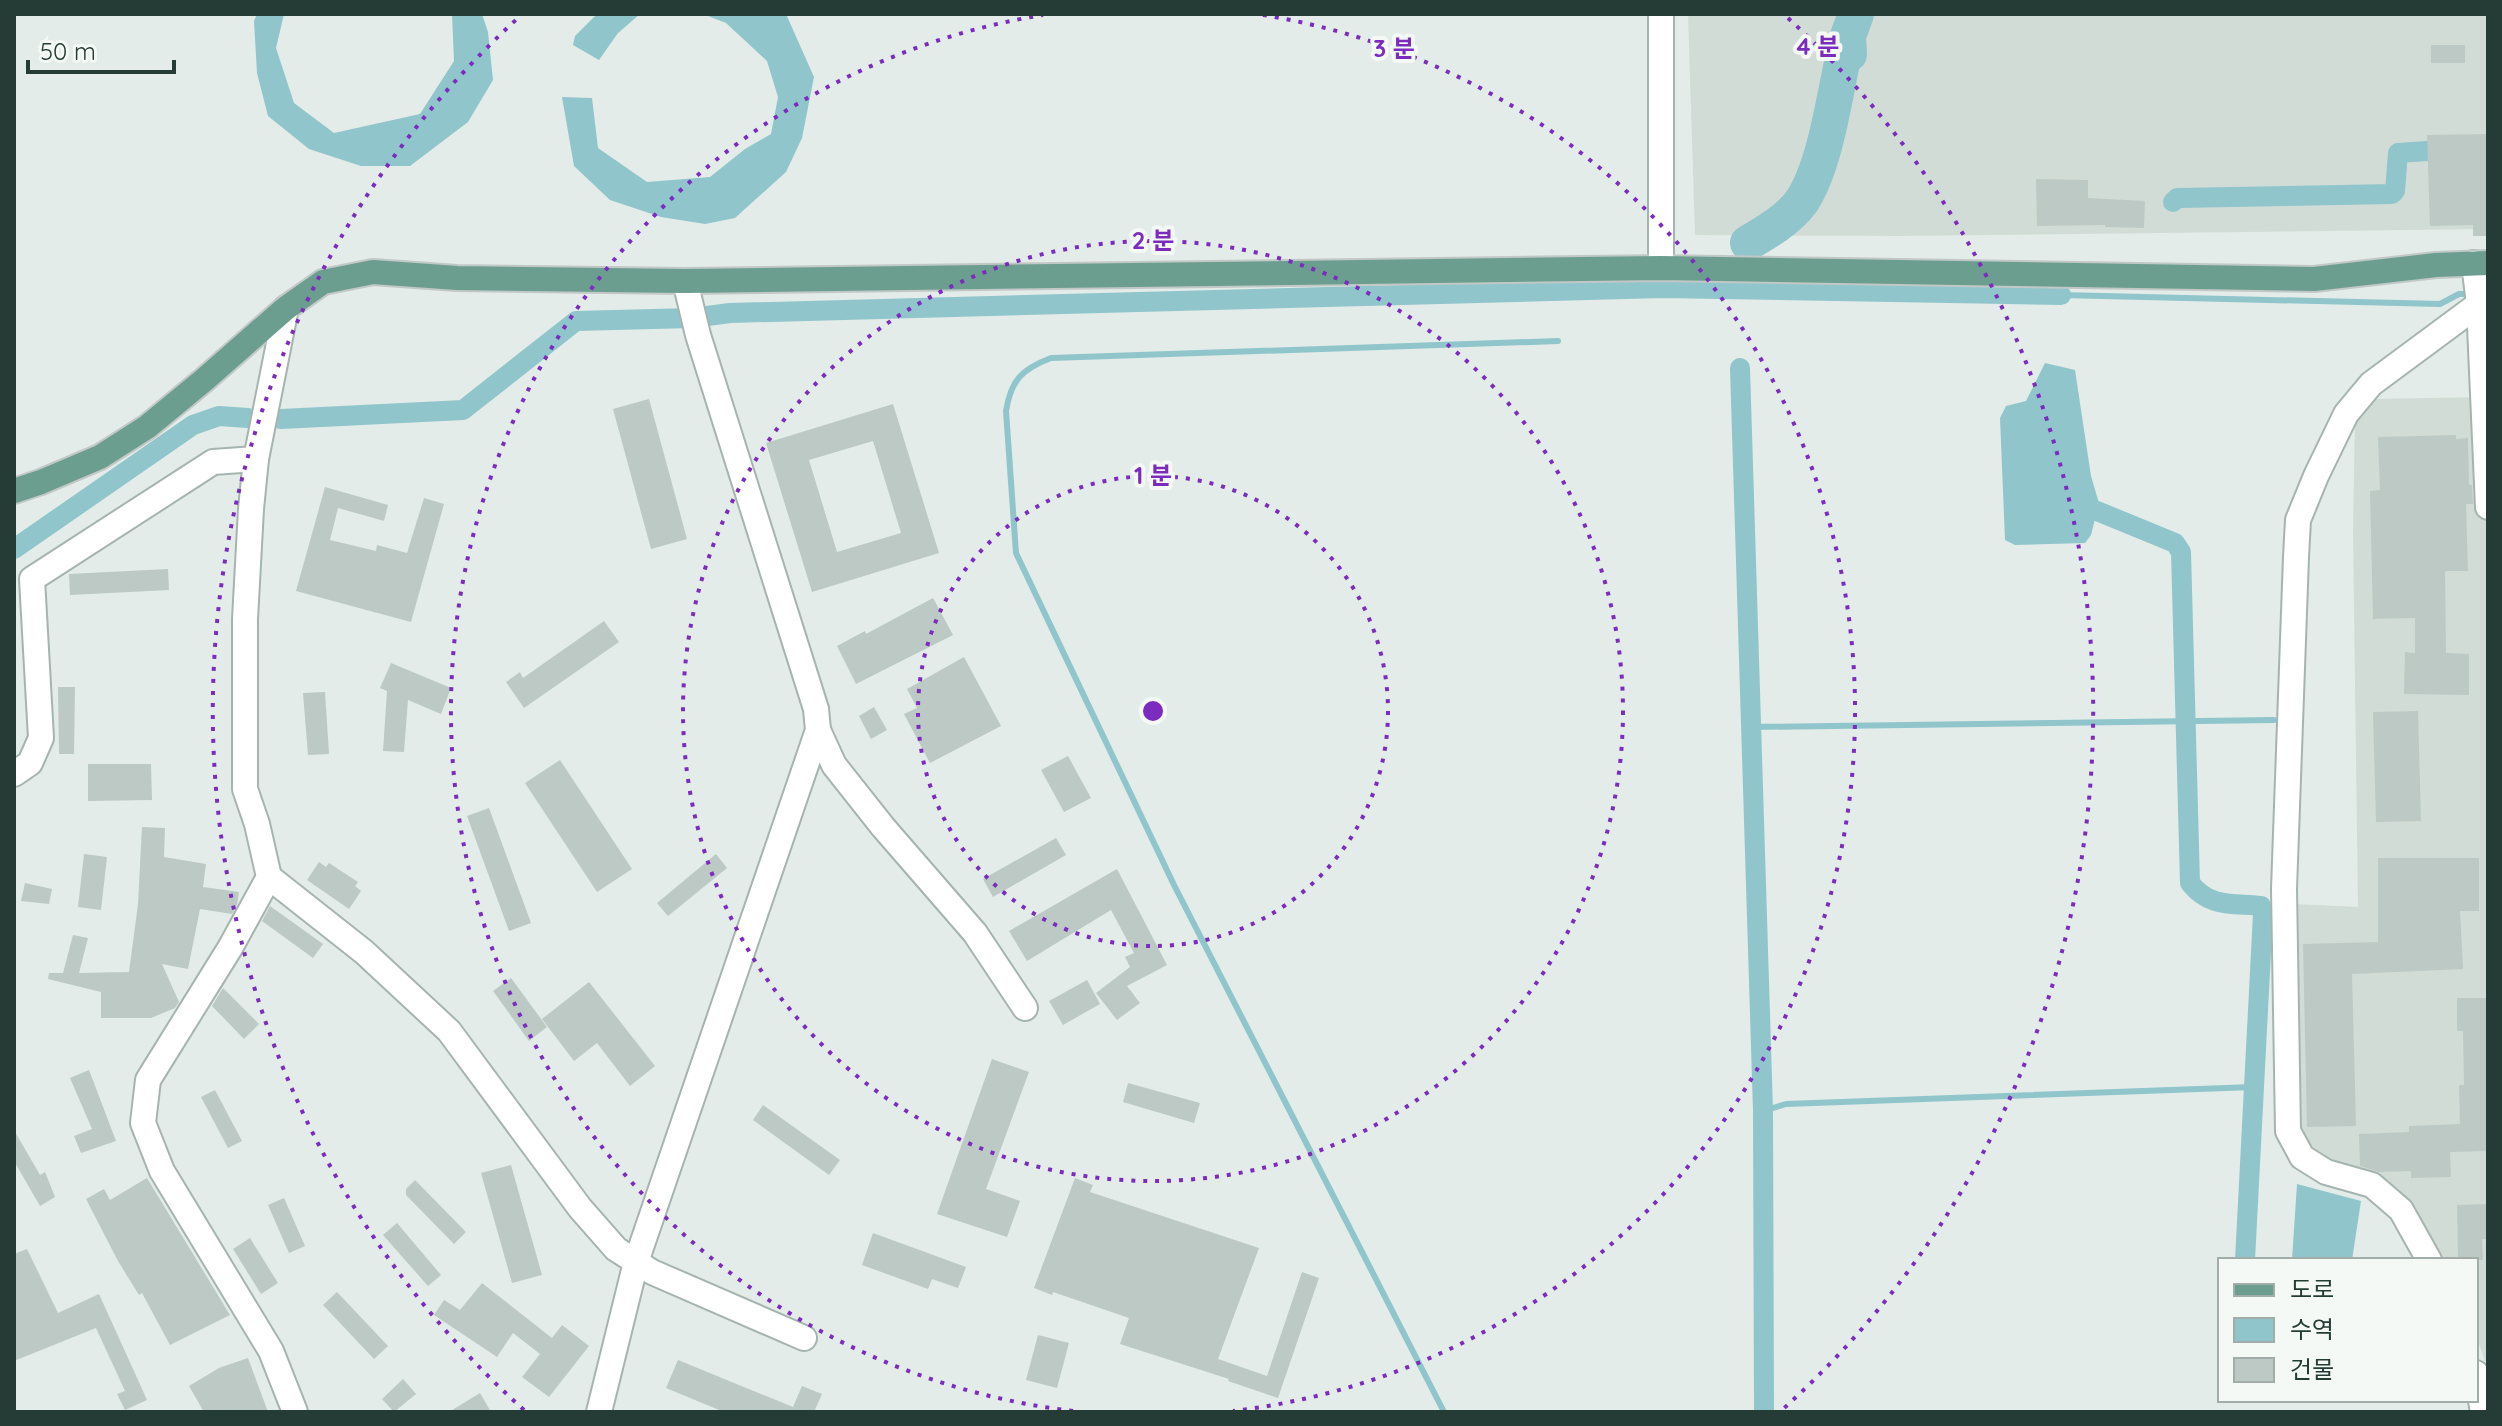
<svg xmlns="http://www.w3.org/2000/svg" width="2502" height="1426" viewBox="0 0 2502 1426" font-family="Quicksand,'Noto Sans KR',sans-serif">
	<rect width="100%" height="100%" fill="#e3ece8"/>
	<g fill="#d2dcd7">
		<path d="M1688,14H2488V229L1900,236L1695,235Z"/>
		<path d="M2488,397V1361H2485L2476,1335V1260H2442L2410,1211L2314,1151L2300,1130L2295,1098V904L2358,907L2353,532L2355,417L2371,399Z"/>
	</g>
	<g fill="#90c5cc">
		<path d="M257,14H284L276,48L294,103L334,133L420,114L454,61L452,14H482L488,32L493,80L468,122L410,166H361L309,149L268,116L257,73L254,21Z"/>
		<path d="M597,14H640L618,33L599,60L573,45L575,36Z"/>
		<path d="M703,14H786L814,77L802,138L786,172L735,218L705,224L661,217L610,200L574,166L562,97L592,98L598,148L647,182L710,177L745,149L771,134L778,97L767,61L726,23Z"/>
		<path d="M2045,363L2075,370L2091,476L2099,503L2091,535L2085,543L2015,545L2005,540L2000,418L2006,406L2026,401Z"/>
		<path d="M2297,1184L2361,1201L2352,1260H2292Z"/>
	</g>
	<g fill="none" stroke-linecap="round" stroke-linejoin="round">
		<g stroke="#90c5cc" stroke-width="6">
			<path d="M2061,295L2440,304L2459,294H2471"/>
			<path d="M1751,727L2274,720"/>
			<path d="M1763,1111L1786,1104L2254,1087"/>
			<path d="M1444,1412L1174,885L1016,553L1006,411C1011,380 1022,369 1051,358L1558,341"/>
		</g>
		<g stroke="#90c5cc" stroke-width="20">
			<path d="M2173,202L2177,198L2392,194L2395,191L2398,153L2427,151"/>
			<path d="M1740,368L1763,1111L1764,1412"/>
			<path d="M281,419L463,410L576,321L692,318L730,313L1662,288L2061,295"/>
			<path d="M2097,511L2175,543L2181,552L2190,883C2210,908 2231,903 2261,906L2263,914L2245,1260"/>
			<path d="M14,549L193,425L219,416L248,418"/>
		</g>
		<path stroke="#90c5cc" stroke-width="36" d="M1748,243C1767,232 1789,219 1802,201C1825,166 1834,99 1843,58L1849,54L1848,36L1856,14"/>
	</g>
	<g fill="#bcc9c4" fill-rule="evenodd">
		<rect x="2431" y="45" width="34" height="18"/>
		<path d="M2488,134V236H2473V225L2430,226L2427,135Z"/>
		<path d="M2036,179L2088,180V198L2145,201L2144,228L2105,227V225L2037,226Z"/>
		<path d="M649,399L687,539L651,549L613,409Z"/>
		<path d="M893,404L939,553L812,592L766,443ZM873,441L901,533L837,552L809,460Z"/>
		<path d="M2456,435V439L2468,438L2469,485H2472L2473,504H2466L2468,571H2445L2446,653L2469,654V695L2404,694L2405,652L2415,653V618L2373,619L2370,491L2380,490L2378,437Z"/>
		<path d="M325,487L388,505L384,521L338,508L330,540L376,551L377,545L407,553L424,498L444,504L411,622L296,591Z"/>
		<path d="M168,569L169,590L70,595L69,574Z"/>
		<path d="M933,598L953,635L856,684L837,646L865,631L866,634Z"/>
		<path d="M604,621L619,642L524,708L506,682L520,672L523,678Z"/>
		<path d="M964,657L1001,726L930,763L904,714L917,708L907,689Z"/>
		<path d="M391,663L451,688L441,714L408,700L404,752L383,751L387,691L380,688Z"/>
		<path d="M58,687H75L74,754H59Z"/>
		<path d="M325,692L329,754L308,755L303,693Z"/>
		<path d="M874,707L887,730L871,739L859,716Z"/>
		<path d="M2418,711L2421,821L2376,822L2373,712Z"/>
		<path d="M1068,756L1091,798L1064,812L1041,770Z"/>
		<path d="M560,760L632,869L597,892L525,783Z"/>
		<path d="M88,764H151L152,800L88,801Z"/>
		<path d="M489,808L531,923L509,931L467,816Z"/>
		<path d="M142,827L165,828L164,857L206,864L203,887L239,892L237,905L232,914L200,909L188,969L162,964L179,1002L175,1008L151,1018H101V992L48,979L49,973H63L73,935L88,938L79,973L129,972L138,904Z"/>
		<path d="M1056,838L1066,855L993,897L983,879Z"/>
		<path d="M84,854L107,857L101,910L78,907Z"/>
		<path d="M716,854L727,868L668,916L657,903Z"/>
		<path d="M2378,858H2479V911H2460L2463,969L2352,974L2356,1126L2307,1127L2303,944L2378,942Z"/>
		<path d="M319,862L326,867L329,863L358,882L355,886L361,891L349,909L307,880Z"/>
		<path d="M1117,869L1167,965L1127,986L1140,1003L1117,1020L1096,993L1130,967L1125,957L1134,953L1111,910L1027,961L1009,931Z"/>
		<path d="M25,883L52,889L49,904L21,901Z"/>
		<path d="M270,906L323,944L313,958L262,921Z"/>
		<path d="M511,978L547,1027L529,1041L493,991Z"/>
		<path d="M1087,980L1100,1004L1063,1025L1049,1001Z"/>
		<path d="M589,982L655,1066L630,1086L597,1043L574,1061L542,1019Z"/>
		<path d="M223,988L259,1024L244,1039L212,1006Z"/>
		<path d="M2457,998H2488V1151L2450,1152L2451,1177L2411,1178V1171L2379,1172L2360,1166L2359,1134L2409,1132V1126L2460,1124L2459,1085H2464L2463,1031H2457Z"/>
		<path d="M992,1059L1029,1072L986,1189L1020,1201L1007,1237L937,1214Z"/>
		<path d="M89,1070L116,1141L81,1153L74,1136L92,1129L70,1078Z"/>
		<path d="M1128,1083L1200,1103L1194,1123L1123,1102Z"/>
		<path d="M215,1090L242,1141L228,1148L201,1097Z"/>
		<path d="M763,1105L840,1160L829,1175L753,1120Z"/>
		<path d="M14,1130L40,1175L45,1172L55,1197L40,1206L14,1161Z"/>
		<path d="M511,1165L542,1275L512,1283L481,1173Z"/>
		<path d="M147,1178L230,1315L170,1345L142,1293L139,1295L118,1261L86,1199L104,1189L110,1200Z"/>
		<path d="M1075,1178L1093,1185L1090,1192L1259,1248L1218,1359L1267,1376L1302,1272L1319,1278L1278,1398L1228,1381L1229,1379L1120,1344L1129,1318L1053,1292L1052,1295L1034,1288Z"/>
		<path d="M415,1180L466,1232L454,1244L406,1195V1189Z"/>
		<path d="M284,1198L305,1246L289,1253L268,1205Z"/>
		<path d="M2488,1204V1239H2482L2483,1260H2458L2457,1205Z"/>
		<path d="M397,1223L441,1275L428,1286L383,1235Z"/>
		<path d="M873,1233L966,1267L958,1288L932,1279L928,1289L862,1265Z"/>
		<path d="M250,1238L278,1283L261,1294L233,1249Z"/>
		<path d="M27,1249L58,1313L99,1294L147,1400L125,1410L117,1394L125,1391L96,1328L14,1361V1254Z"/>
		<path d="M482,1283L552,1338L562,1325L589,1346L549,1397L522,1377L540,1354L513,1333L497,1357L434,1315L444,1300L460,1310Z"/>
		<path d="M337,1292L388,1346L374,1359L323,1305Z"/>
		<path d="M1038,1335L1069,1343L1057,1388L1026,1380Z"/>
		<path d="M248,1358L268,1412H204L189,1386L219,1368Z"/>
		<path d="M678,1360L793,1407L802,1386L822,1394L814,1412H724L666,1388Z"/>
		<path d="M403,1379L416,1394L394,1412L382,1399Z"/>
		<path d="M480,1393L491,1412H449Z"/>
	</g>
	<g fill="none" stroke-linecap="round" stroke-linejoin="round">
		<g stroke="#a6b4af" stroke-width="28">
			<g id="minor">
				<path d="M1661,14V268"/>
				<path d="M2479,304L2488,507"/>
				<path d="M256,459L286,308"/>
				<path d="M818,730L834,765L883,827L975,933L1025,1008"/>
				<path d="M14,774L30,763L41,738L32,579L213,462L256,459L251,509L245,619V789L257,824L269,877L230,948L148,1080L143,1123L162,1171L271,1351L295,1412"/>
				<path d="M269,877L364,952L449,1031L580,1208L616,1249L652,1272L804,1338"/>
				<path d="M2429,1260L2401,1210L2372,1185L2326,1172L2302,1157L2288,1131L2284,889L2296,557L2298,520L2316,476L2346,414L2371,384L2479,304L2474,263"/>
				<path d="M2476,1373L2483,1412"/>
				<path d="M599,1412L636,1262L818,730L816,709L698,335L685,281"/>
			</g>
		</g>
		<g stroke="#c2c8c6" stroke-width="28">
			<path id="major" d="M14,491L41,482L100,457L147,427L204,380L286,308L323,282L373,272L457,278L685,281L1661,268L2314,279L2436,265L2488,263"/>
		</g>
		<use href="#minor" stroke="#fff" stroke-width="24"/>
		<use href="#major" stroke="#6c9e90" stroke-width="24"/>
	</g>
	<g fill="none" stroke="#7b2cbf" stroke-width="4" stroke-dasharray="4 8">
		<circle cx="1153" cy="711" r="235"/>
		<circle cx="1153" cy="711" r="470"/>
		<path d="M1073 1411A705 705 0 0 1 1043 15M1263 15A705 705 0 0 1 1233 1411"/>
		<path d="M524 1410A940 940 0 0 1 518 18M1788 18A940 940 0 0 1 1782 1410"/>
	</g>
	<circle cx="1153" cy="711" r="12" fill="#7b2cbf" stroke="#f4f9f6" stroke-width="4"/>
	<g font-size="24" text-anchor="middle" font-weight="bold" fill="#7b2cbf" stroke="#f4f9f6" stroke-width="8" stroke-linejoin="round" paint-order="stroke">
		<text x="1818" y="55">4 분</text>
		<text x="1394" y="57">3 분</text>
		<text x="1153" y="249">2 분</text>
		<text x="1153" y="484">1 분</text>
	</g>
	<rect width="2502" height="1426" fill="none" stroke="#243c35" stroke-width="32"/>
	<rect x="2218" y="1258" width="260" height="144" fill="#f4f9f6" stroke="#a1ada9" stroke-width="2"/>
	<rect x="2234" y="1284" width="40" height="12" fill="#6c9e90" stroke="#a1ada9" stroke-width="2"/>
	<text x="2290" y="1298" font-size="24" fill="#243c35">도로</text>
	<rect x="2234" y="1318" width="40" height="24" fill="#90c5cc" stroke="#a1ada9" stroke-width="2"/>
	<text x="2290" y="1338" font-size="24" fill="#243c35">수역</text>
	<rect x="2234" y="1358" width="40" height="24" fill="#bcc9c4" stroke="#a1ada9" stroke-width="2"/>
	<text x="2290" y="1378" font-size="24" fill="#243c35">건물</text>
	<path d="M28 60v12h146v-12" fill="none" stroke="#243c35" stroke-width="4"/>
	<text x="40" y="60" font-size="24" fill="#243c35" stroke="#f4f9f6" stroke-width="6" paint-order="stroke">50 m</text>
</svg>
